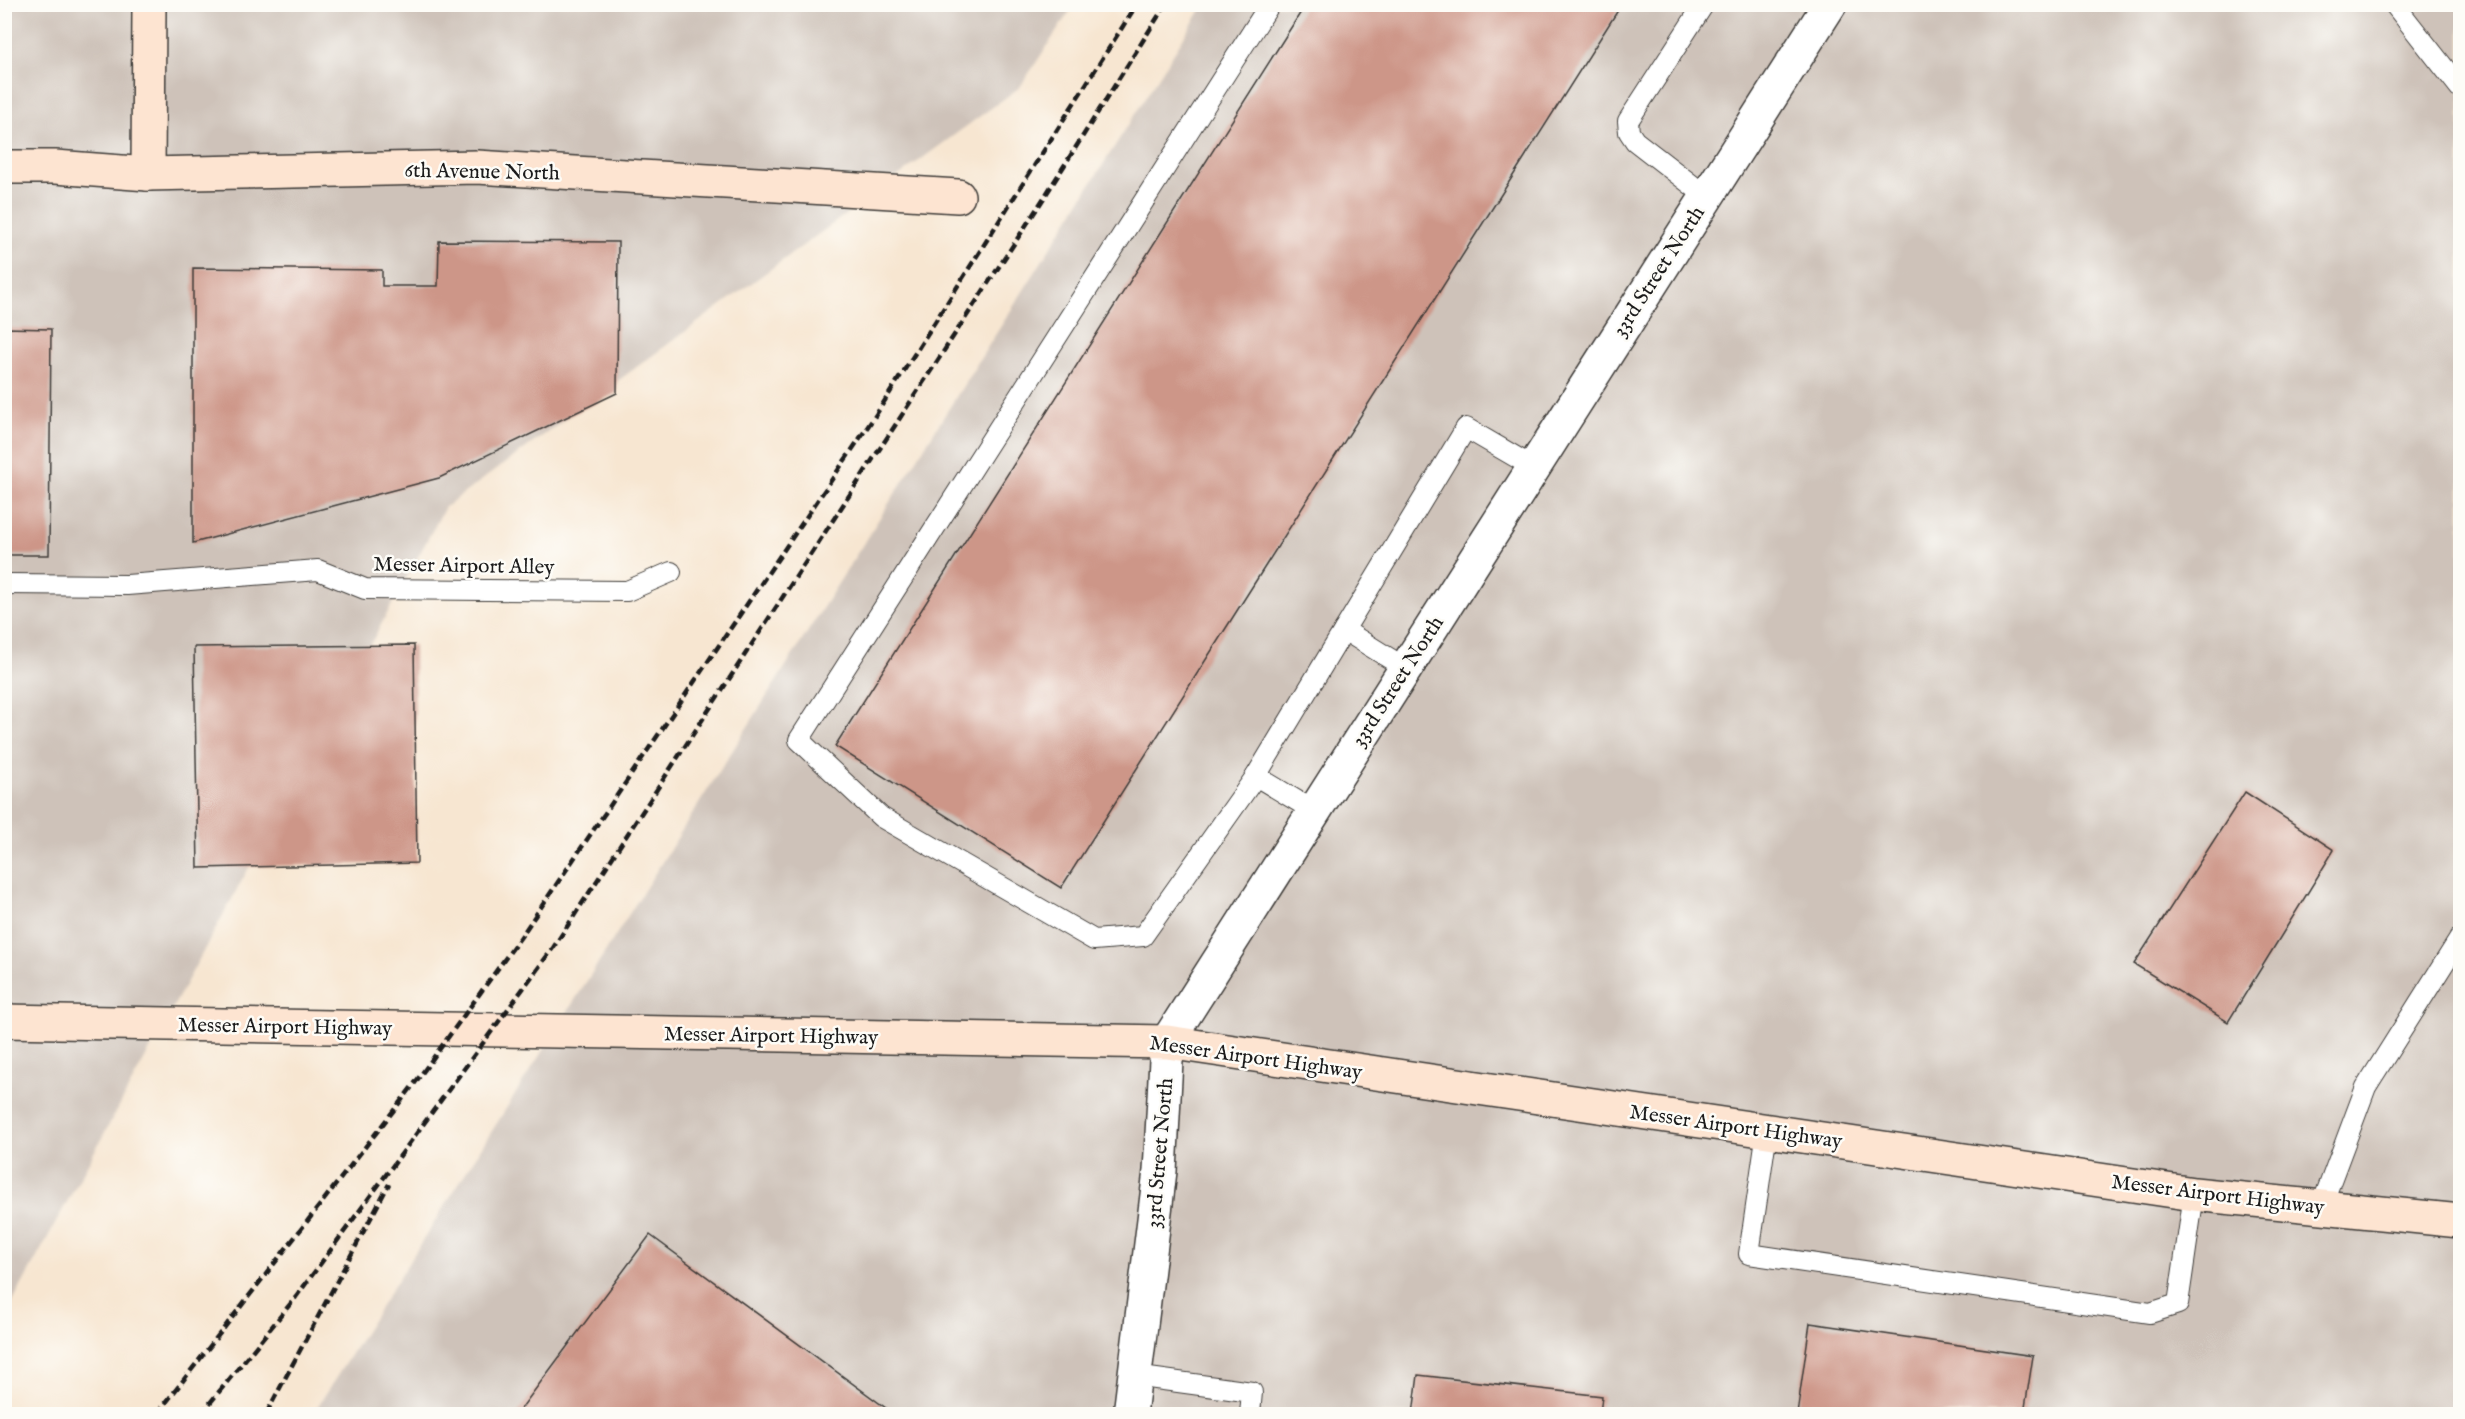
<svg xmlns="http://www.w3.org/2000/svg" width="2465" height="1419" viewBox="0 0 2465 1419" font-family="'IM FELL English',serif">
	<rect width="100%" height="100%" fill="#fdfcf7"/>
	<filter id="ink" filterUnits="userSpaceOnUse"><feTurbulence type="fractalNoise" baseFrequency=".0167" numOctaves="2"/><feDisplacementMap in="SourceGraphic" scale="12" xChannelSelector="R" yChannelSelector="G"/><feConvolveMatrix kernelMatrix="1 2 1 2 8 2 1 2 1" color-interpolation-filters="sRGB"/></filter>
	<filter id="wash" filterUnits="userSpaceOnUse"><feTurbulence type="fractalNoise" baseFrequency=".008" numOctaves="4" result="noise"/><feDisplacementMap in="SourceGraphic" scale="24" xChannelSelector="R" yChannelSelector="G"/><feGaussianBlur stdDeviation="1.35" result="paint"/><feColorMatrix in="noise" values="0 0 0 0 0 0 0 0 0 0 0 0 0 0 0 0 0 1.4 0 .05"/><feComposite in="paint" operator="in"/></filter>
	<g filter="url(#wash)">
		<rect width="100%" height="100%" fill="#f7e6d1"/>
		<g fill="#cec2b9">
			<path d="M5,5H1074L1020,87L445,507L5,1316Z"/>
			<path d="M1204,5H2460V1414H313Z"/>
		</g>
		<g id="blocks">
			<g fill="#cd9688">
				<path d="M1306,4H1622L1061,888L835,746Z"/>
				<path d="M439,241L618,242L617,393L439,478L193,543V268L382,270V286H438Z"/>
				<path d="M4,328L51,329L49,555H4Z"/>
				<path d="M414,645L417,863L198,868L194,647Z"/>
				<path d="M2245,792L2334,850L2228,1022L2134,964Z"/>
				<path d="M650,1235L894,1414H517Z"/>
				<path d="M1810,1323L2033,1356L2024,1414H1797Z"/>
				<path d="M1418,1375L1602,1396L1600,1414H1413Z"/>
			</g>
		</g>
	</g>
	<g filter="url(#ink)">
		<use href="#blocks" fill-opacity="0" stroke="#3d3a37" stroke-width="1.5"/>
		<g fill="none" stroke-linecap="round" stroke-linejoin="round">
			<g stroke="#3d3a37" stroke-width="22">
				<g id="lane">
					<path d="M1270,4L799,740L881,817L1094,940L1143,936L1256,776L1314,811"/>
					<path d="M1704,4L1628,121L1629,132L1635,141L1706,196"/>
					<path d="M2394,4L2460,88"/>
					<path d="M4,584L127,585L318,570L365,589L627,591L671,572"/>
					<path d="M1344,630L1405,668"/>
					<path d="M1256,776L1466,428L1533,467"/>
					<path d="M1767,1131L1749,1254L2150,1313L2178,1304L2194,1194"/>
					<path d="M2321,1207L2366,1087L2460,938"/>
					<path d="M1134,1376L1252,1392L1250,1414"/>
				</g>
			</g>
			<g stroke="#3d3a37" stroke-width="36">
				<path id="street" d="M1130,1414L1160,1171L1167,1042L1830,4"/>
			</g>
			<g stroke="#3d3a37" stroke-width="36">
				<g id="secondary">
					<path d="M4,167H55L148,174L477,167L958,196"/>
					<path d="M148,174L149,4"/>
					<path d="M4,1021L1167,1042L2194,1194L2460,1221"/>
				</g>
			</g>
			<use href="#lane" stroke="#fff" stroke-width="20"/>
			<use href="#street" stroke="#fff" stroke-width="33"/>
			<use href="#secondary" stroke="#fde4d1" stroke-width="33"/>
			<g stroke="#1c1c1c" stroke-width="4.5" stroke-dasharray="9 4.5" stroke-linecap="butt">
				<path d="M157,1414L415,1083L520,938L877,413L1137,4"/>
				<path d="M201,1414L296,1297L553,948L1040,204L1166,4"/>
				<path d="M266,1414L389,1184"/>
			</g>
		</g>
	</g>
	<g text-anchor="middle" stroke-width="5" stroke-linejoin="round" paint-order="stroke">
		<g font-size="21" fill="#1c1c1c" stroke="#fdfcf7">
			<text transform="translate(482 171) rotate(1)" y="7">6th Avenue North</text>
			<text transform="translate(1658 271) rotate(-57)" y="7">33rd Street North</text>
			<text transform="translate(464 565) rotate(1)" y="7">Messer Airport Alley</text>
			<text transform="translate(1397 681) rotate(-57)" y="7">33rd Street North</text>
			<text transform="translate(285 1026) rotate(1)" y="7">Messer Airport Highway</text>
			<text transform="translate(771 1035) rotate(1)" y="7">Messer Airport Highway</text>
			<text transform="translate(1256 1057) rotate(8)" y="7">Messer Airport Highway</text>
			<text transform="translate(1736 1126) rotate(8)" y="7">Messer Airport Highway</text>
			<text transform="translate(1159 1153) rotate(-85)" y="7">33rd Street North</text>
			<text transform="translate(2218 1194) rotate(7)" y="7">Messer Airport Highway</text>
		</g>
	</g>
	<rect width="2465" height="1419" fill="none" stroke="#fdfcf7" stroke-width="24"/>
</svg>
